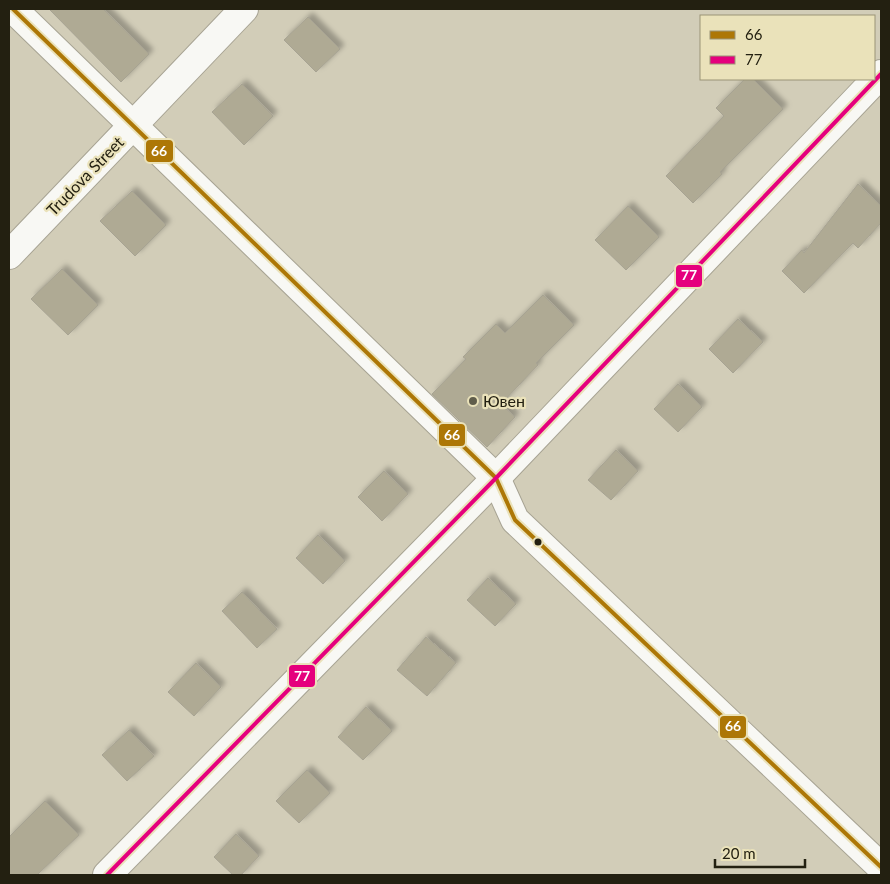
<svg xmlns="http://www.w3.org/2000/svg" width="890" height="884" viewBox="0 0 890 884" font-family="Lato,sans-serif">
	<defs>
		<filter id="shadow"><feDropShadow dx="4.5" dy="-4.5" stdDeviation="2.5" flood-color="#0004"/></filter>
	</defs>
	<rect width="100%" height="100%" fill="#d2cdb8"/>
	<g fill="#afaa94" stroke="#a7a393" filter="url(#shadow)">
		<path d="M49,9H103L149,54L121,82Z"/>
		<path d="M308,17L340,49L316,72L284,40Z"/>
		<path d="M745,79H753L783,109L720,172L722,174L693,203L666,176L724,116L716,108Z"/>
		<path d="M242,84L273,116L244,145L212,112Z"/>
		<path d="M858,184L881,206V223L858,248L853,243L804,293L782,271L802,250L804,253Z"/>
		<path d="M132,191L166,225L135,256L100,221Z"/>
		<path d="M628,206L659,237L626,270L595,240Z"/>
		<path d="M62,269L98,305L68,335L31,299Z"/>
		<path d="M543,295L574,325L536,363L538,365L501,404L515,417L487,447L432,394L466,359L463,357L496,324L505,333Z"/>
		<path d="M738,319L763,342L733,373L709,349Z"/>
		<path d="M678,384L702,407L678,432L654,409Z"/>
		<path d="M616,450L638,471L611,500L588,480Z"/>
		<path d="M384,471L408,494L382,521L358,497Z"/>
		<path d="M318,535L345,561L323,584L296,558Z"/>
		<path d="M488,578L516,604L495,626L467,600Z"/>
		<path d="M242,592L277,629L257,648L222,611Z"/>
		<path d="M426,637L456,663L427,696L397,670Z"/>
		<path d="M196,663L221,687L194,716L168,692Z"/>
		<path d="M366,707L392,731L363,760L338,737Z"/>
		<path d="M129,730L154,756L127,781L102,755Z"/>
		<path d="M307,770L330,793L299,823L276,801Z"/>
		<path d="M45,801L79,835L37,875H9V837Z"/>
		<path d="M236,834L259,856L241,875H233L214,857Z"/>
	</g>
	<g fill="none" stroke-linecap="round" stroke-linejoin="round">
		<g stroke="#a7a393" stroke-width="30">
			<g id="minor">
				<path d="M9,255L244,9"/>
				<path d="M107,875L496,478"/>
			</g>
		</g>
		<g stroke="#a7a393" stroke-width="30">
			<g id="tertiary">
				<path d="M13,9L496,478L515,520L881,867"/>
				<path d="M496,478L881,74"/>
			</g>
		</g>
		<use href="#minor" stroke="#f8f8f4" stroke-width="28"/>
		<use href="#tertiary" stroke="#f8f8f4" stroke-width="28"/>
		<g stroke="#eae2ba" stroke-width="8">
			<path id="bus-1" d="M13,9L496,478L515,520L881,867"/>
		</g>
		<g stroke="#eae2ba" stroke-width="8">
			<path id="bus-2" d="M107,875L496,478L881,74"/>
		</g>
		<use href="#bus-1" stroke="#ad7706" stroke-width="4"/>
		<use href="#bus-2" stroke="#e5007d" stroke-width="4"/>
	</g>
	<circle fill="#605d4b" stroke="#eae2ba" stroke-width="2" cx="473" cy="401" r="5"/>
	<circle fill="#232011" stroke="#eae2ba" stroke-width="2" cx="538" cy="542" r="4.5"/>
	<g text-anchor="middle" stroke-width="4.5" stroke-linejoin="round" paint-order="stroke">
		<g font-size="16" fill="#232011" stroke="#eae2ba">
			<text transform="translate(85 176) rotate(-46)" y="6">Trudova Street</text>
		</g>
		<g font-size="16" fill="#232011" stroke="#eae2ba" text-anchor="start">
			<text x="483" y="407">Ювен</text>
		</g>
	</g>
	<g stroke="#eae2ba" stroke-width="2">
		<rect x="145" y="139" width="29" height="24" rx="5" fill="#ad7706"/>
		<rect x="675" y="264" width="28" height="24" rx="5" fill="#e5007d"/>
		<rect x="438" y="423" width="28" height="24" rx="5" fill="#ad7706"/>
		<rect x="288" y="664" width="28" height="24" rx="5" fill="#e5007d"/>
		<rect x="719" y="715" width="28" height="24" rx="5" fill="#ad7706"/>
	</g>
	<g font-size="14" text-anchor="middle" font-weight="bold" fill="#fff">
		<text x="159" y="156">66</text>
		<text x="689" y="280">77</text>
		<text x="452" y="440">66</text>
		<text x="302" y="681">77</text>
		<text x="733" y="731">66</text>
	</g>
	<rect width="890" height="884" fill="none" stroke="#232011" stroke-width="20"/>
	<rect x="700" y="15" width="175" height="65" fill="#eae2ba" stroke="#9a9476"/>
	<rect x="710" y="31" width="25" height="8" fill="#ad7706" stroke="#9a9476"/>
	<text x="745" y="40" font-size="15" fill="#232011">66</text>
	<rect x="710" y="56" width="25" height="8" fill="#e5007d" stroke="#9a9476"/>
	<text x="745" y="65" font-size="15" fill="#232011">77</text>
	<path d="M715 859v8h90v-8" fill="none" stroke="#232011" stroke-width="2.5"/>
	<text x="722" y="859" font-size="15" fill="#232011" stroke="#eae2ba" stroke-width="4" paint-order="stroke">20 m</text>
</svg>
